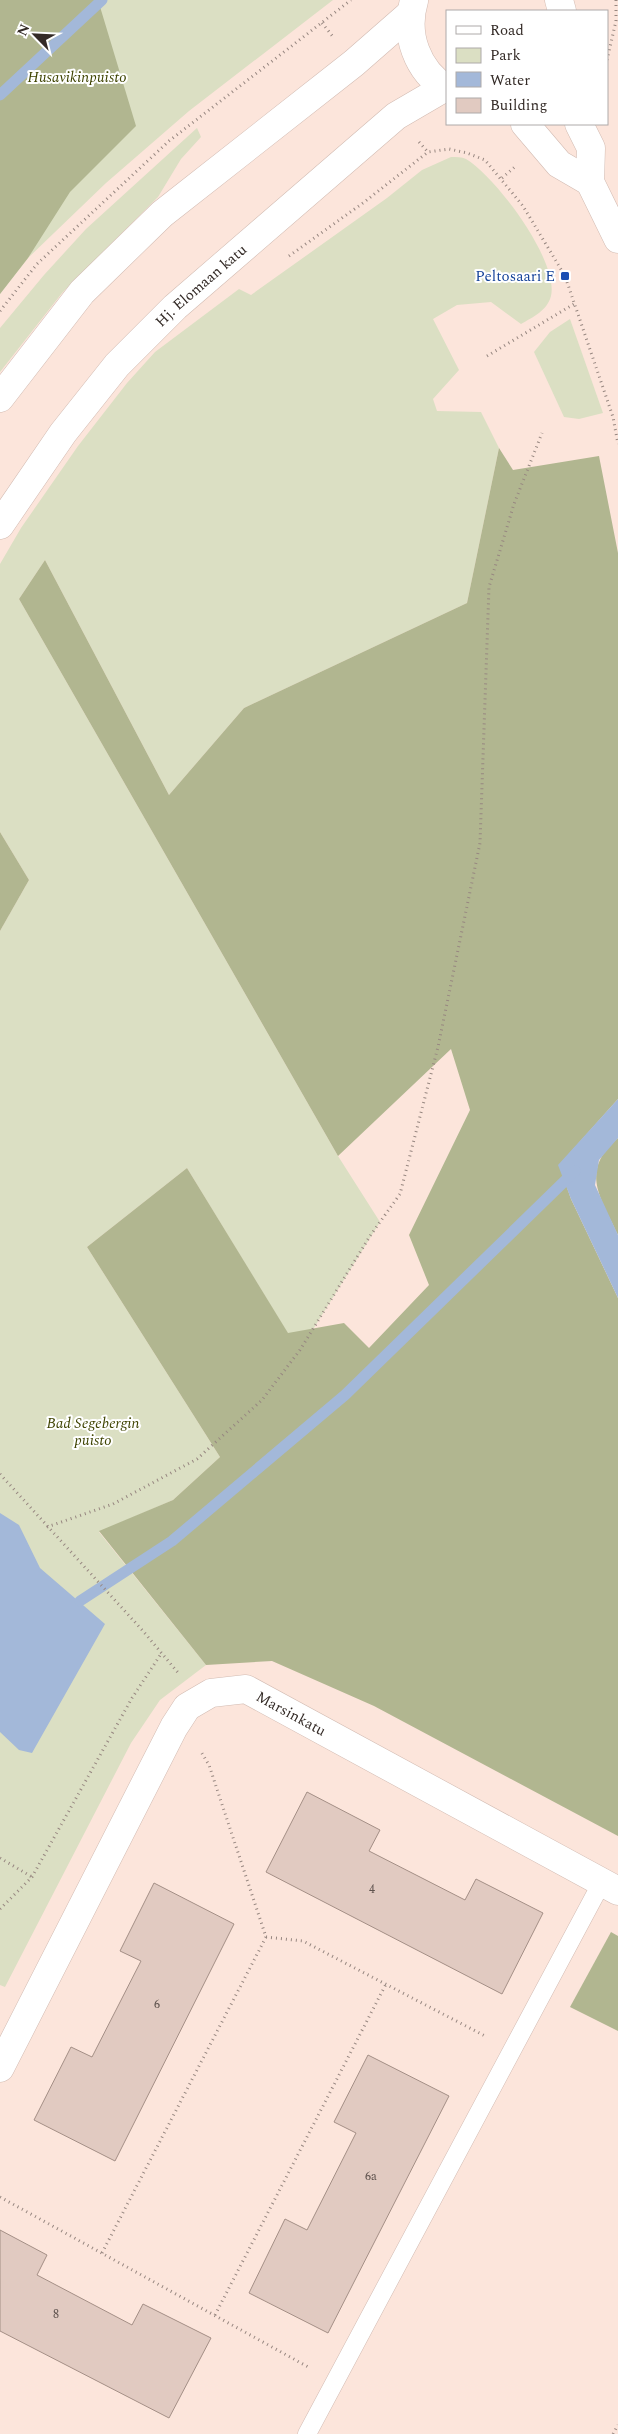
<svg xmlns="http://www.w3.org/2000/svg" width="618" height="2434" viewBox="0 0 618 2434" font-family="Spectral,serif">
	<rect width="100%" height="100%" fill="#fce5db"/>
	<g fill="#dbdfc3">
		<path d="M0,0H333L189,111L106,183L28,258L0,294Z"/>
		<path d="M197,128L201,137L181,159L158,197L62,293L0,372V328L44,275L86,229Z"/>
		<path d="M451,157C456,157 462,157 466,159C496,177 559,261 551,296C547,311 533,317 521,324L491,302L457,305L433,319L459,370L433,399L437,411L481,412L499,448L467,603L244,708L169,795L45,560L19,599L338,1156L380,1222L312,1331L288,1334L187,1168L87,1247L220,1457L173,1500L99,1532L206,1665L160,1700L131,1743L5,1987L0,1985V931L29,880L0,832V564L21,528L78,446L127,383L155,352L239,289L251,295L387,198L422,170Z"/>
		<path d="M570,319L603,413L579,419L564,417L534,352L550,332Z"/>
	</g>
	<g fill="#b1b690">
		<path d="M0,0H98L136,126L70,192L28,258L0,294Z"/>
		<path d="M499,448L513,470L599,456L618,553V1099L559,1165L571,1199L618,1298V1836L374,1706L272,1661L206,1665L99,1531L173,1500L220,1457L87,1247L187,1168L288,1333L344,1323L369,1348L429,1285L409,1235L470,1110L451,1049L338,1156L19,599L45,560L169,795L244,708L467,603Z"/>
		<path d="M0,832L29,880L0,931Z"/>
		<path d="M618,1138V1235C601,1198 579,1171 618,1138Z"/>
		<path d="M611,1932L618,1936V2031L570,2007Z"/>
	</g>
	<g fill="#a3b8d9">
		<path d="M618,1099V1138L599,1160L595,1185L618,1235V1298L571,1199L558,1165Z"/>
		<path d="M0,1513L19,1525L40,1568L105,1624L32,1753L19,1750L0,1732Z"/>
	</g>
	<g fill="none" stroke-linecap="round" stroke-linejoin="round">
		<g stroke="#a3b8d9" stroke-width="11">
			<path d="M0,95L102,0"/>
			<path d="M80,1601L172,1541L345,1395L575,1171"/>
		</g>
	</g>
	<g fill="#e1cac1" stroke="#a48f86">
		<path d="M307,1792L380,1830L369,1851L465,1900L476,1879L543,1913L502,1994L266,1872Z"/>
		<path d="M154,1883L234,1924L115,2161L34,2120L71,2047L92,2057L141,1961L120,1951Z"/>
		<path d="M368,2055L449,2096L328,2333L249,2293L285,2219L307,2230L356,2133L334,2122Z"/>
		<path d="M0,2230L47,2255L37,2275L132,2325L143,2304L211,2338L169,2418L0,2331Z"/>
	</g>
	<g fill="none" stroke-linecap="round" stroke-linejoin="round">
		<g stroke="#d2bbb2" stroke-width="19">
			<path id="service" d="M307,2434L602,1882"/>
		</g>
		<g stroke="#d2bbb2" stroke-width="29">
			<g id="minor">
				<path id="s1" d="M0,2068L174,1727L187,1707L211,1693L246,1689L618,1891"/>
			</g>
		</g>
		<g stroke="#d2bbb2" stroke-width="29">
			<g id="tertiary">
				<path d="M559,0L562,11"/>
				<path d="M414,1C404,34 417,71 447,89"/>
				<path d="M525,124L559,164L590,182"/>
				<path d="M579,124L591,148L590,182L618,239"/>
				<path d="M0,398L82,292L162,214L354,63L410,14"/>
				<path id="s2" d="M0,525L63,433L117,365L175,307L396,116L444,88"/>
			</g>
		</g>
		<g stroke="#978780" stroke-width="3" stroke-dasharray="1 4" stroke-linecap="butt">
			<path d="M322,23L334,38"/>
			<path d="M607,60L616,21V0"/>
			<path d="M419,142L428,152L449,149L467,153L485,160L523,206L565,276L613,417L618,444"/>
			<path d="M502,178L517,165"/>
			<path d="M289,256L363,203L428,152"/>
			<path d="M0,311L37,264L169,141L351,0"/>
			<path d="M487,356L574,304"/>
			<path d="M0,1474L143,1631L180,1675"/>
			<path d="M47,1527L113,1504L197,1459L262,1400L300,1350L370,1236L400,1194L438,1047L480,843L489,587L514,504L542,433"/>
			<path d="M0,1858L32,1877"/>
			<path d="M0,1909L32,1877L132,1698L161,1654"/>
			<path d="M266,1937L303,1941L487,2037"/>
			<path d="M0,2197L310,2368"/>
			<path d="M102,2253L266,1937L209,1765L200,1750"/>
			<path d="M215,2315L386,1984"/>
			<path d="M613,2434L618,2425"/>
		</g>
		<use href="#service" stroke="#fff" stroke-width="18"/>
		<use href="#minor" stroke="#fff" stroke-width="28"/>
		<use href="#tertiary" stroke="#fff" stroke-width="28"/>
	</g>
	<rect fill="#1a4fb4" stroke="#fff" stroke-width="2" x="560" y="271" width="10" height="10" rx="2.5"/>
	<g text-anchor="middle" stroke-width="4" stroke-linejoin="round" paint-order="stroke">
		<g font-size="12" fill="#5f534e">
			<text x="372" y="1893">4</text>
			<text x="157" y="2008">6</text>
			<text x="371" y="2180">6a</text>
			<text x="56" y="2318">8</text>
		</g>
		<g font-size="15" font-style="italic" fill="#3e4300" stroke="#fff">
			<text x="77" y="82">Husavikinpuisto</text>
			<text x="93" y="1428">Bad Segebergin<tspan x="93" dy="17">puisto</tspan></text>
		</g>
		<g font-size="15" fill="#164399" stroke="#fff" text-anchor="end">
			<text x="555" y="281">Peltosaari E</text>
		</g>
		<g font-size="15" fill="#342b27" stroke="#fff">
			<text dy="5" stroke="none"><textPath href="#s2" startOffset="314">Hj. Elomaan katu</textPath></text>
			<text dy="5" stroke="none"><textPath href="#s1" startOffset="521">Marsinkatu</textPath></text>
		</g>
	</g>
	<rect x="446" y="10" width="162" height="115" fill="#ffffff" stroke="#aeaaa9"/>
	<rect x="456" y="26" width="25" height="8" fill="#ffffff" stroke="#aeaaa9"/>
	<text x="490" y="35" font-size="15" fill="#342b27">Road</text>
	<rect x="456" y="48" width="25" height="15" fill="#dbdfc3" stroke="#aeaaa9"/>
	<text x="490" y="60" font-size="15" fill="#342b27">Park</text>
	<rect x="456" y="72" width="25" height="15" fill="#a3b8d9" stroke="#aeaaa9"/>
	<text x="490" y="85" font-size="15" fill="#342b27">Water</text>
	<rect x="456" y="98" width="25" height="15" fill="#e1cac1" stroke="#aeaaa9"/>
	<text x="490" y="110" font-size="15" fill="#342b27">Building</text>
	<g transform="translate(35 35) rotate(294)" stroke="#ffffff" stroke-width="4" paint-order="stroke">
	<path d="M0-4L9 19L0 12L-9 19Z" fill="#342b27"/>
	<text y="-8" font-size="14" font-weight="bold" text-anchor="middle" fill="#342b27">N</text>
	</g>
</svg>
